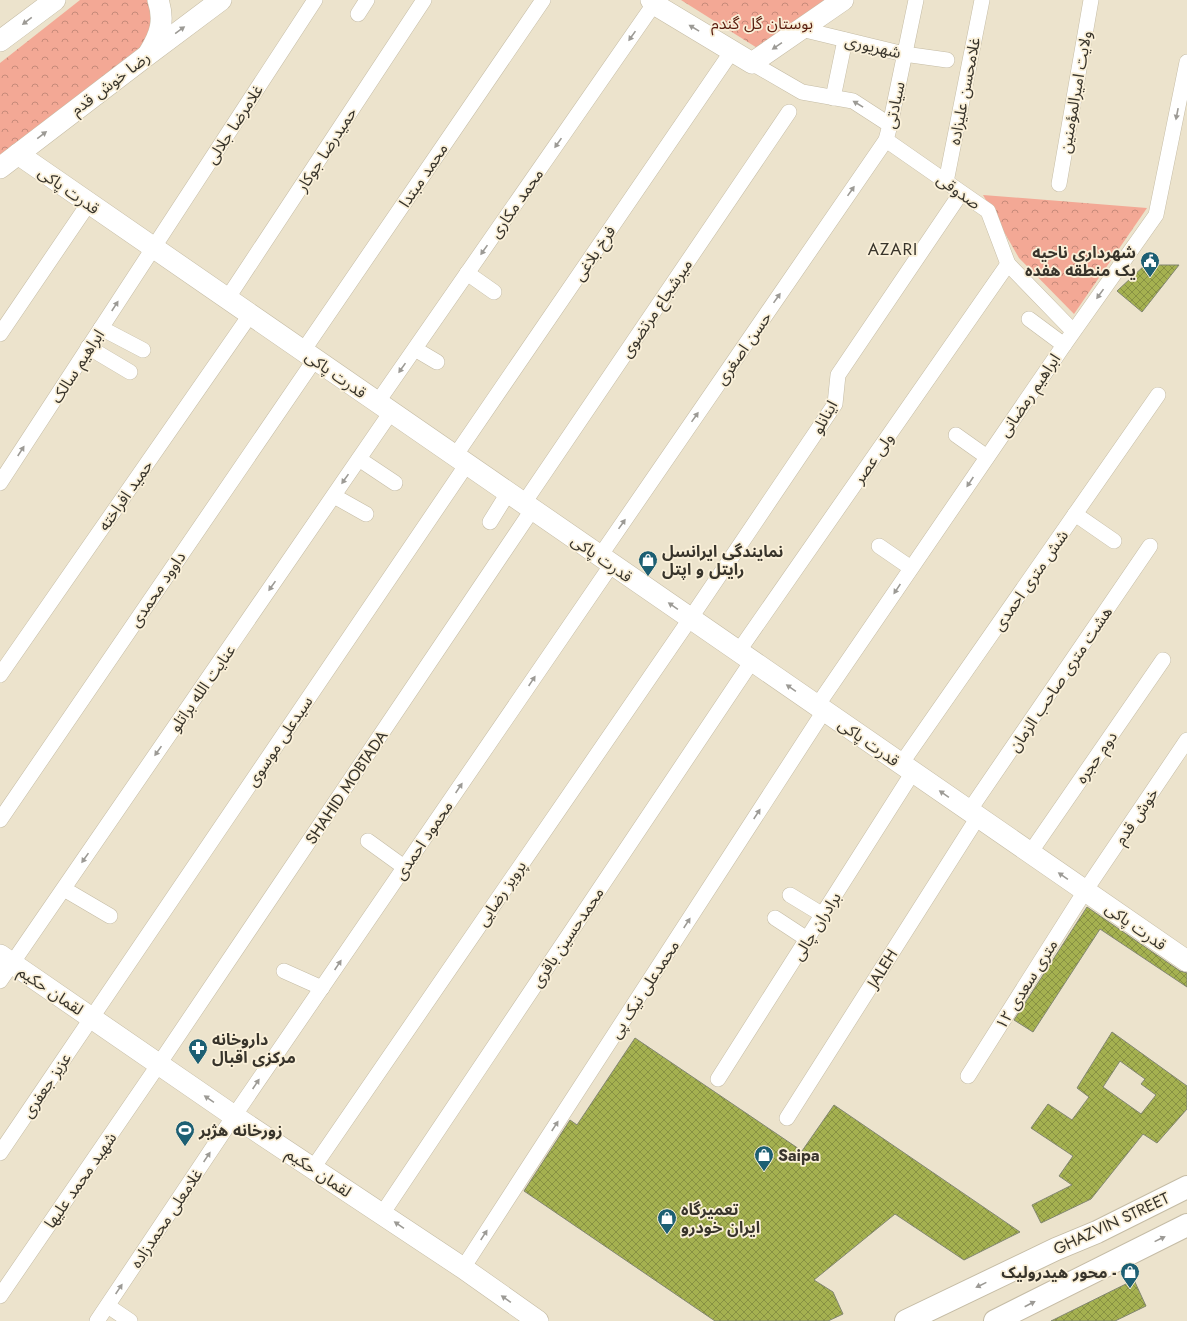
<svg xmlns="http://www.w3.org/2000/svg" width="1187" height="1321" viewBox="0 0 1187 1321" font-family="Jost,'Noto Sans Arabic',sans-serif">
	<defs>
		<pattern id="park-crowns" width="20" height="18" patternUnits="userSpaceOnUse"><rect width="20" height="18" fill="#f3a895"/><path d="M2 6a3 3 0 1 1 6 0M12 15a3 3 0 1 1 6 0" fill="none" stroke="#c68a7a"/></pattern>
		<pattern id="building-cross-hatch" width="8" height="8" patternUnits="userSpaceOnUse"><rect width="8" height="8" fill="#a5b150"/><path d="M0 0l8 8M0 8l8-8" fill="none" stroke="#879143"/></pattern>
	</defs>
	<rect width="100%" height="100%" fill="#ece3cc"/>
	<g fill="url(#park-crowns)">
		<path d="M80,0H147L152,8L154,30L135,55L0,157V63Z"/>
		<path d="M681,0H830L762,51Z"/>
		<path d="M983,195L1147,208L1074,314L1019,258Z"/>
	</g>
	<g fill="url(#building-cross-hatch)" stroke="#828670" fill-rule="evenodd">
		<path d="M1145,265H1179L1142,312L1117,291Z"/>
		<path d="M1087,907L1180,971L1187,973V987L1100,929L1033,1032L1014,1020Z"/>
		<path d="M1112,1032L1187,1086V1109L1157,1143L1143,1134L1091,1199L1041,1223L1032,1205L1072,1185L1059,1176L1073,1156L1031,1128L1048,1104L1072,1120L1089,1097L1077,1088ZM1120,1061L1145,1079L1141,1084L1156,1095L1141,1114L1103,1087Z"/>
		<path d="M635,1038L802,1151L834,1105L1020,1232L964,1260L895,1214L814,1280L833,1292L843,1314L828,1321H715L524,1191L570,1120L577,1125Z"/>
		<path d="M1134,1280L1146,1306L1115,1321H1051Z"/>
	</g>
	<g fill="none" stroke-linecap="round" stroke-linejoin="round">
		<g stroke="#c5bca5" stroke-width="16">
			<g id="street">
				<path d="M358,14L367,0"/>
				<path d="M801,29L904,54L947,60"/>
				<path d="M752,63L802,92L853,101L890,125"/>
				<path d="M833,98L845,40"/>
				<path d="M886,140L988,211L1008,264L1073,331"/>
				<path d="M946,182L982,0"/>
				<path d="M1059,184L1091,0"/>
				<path d="M467,273L494,292"/>
				<path d="M227,299L424,0"/>
				<path d="M1029,319L1064,345"/>
				<path d="M101,328L143,350"/>
				<path d="M0,334L89,203"/>
				<path d="M88,347L130,372"/>
				<path d="M415,349L437,362"/>
				<path d="M303,351L543,0"/>
				<path d="M377,403L654,4"/>
				<path d="M956,435L987,457"/>
				<path d="M455,456L732,51"/>
				<path d="M359,459L395,483"/>
				<path d="M0,483L315,0"/>
				<path d="M334,496L366,514"/>
				<path d="M524,503L789,112"/>
				<path d="M1075,514L1114,541"/>
				<path d="M490,522L508,493"/>
				<path d="M879,546L911,568"/>
				<path d="M600,556L886,140L890,125L916,0"/>
				<path d="M738,652L1008,264"/>
				<path d="M0,675L250,315"/>
				<path d="M817,706L1064,345L1156,215L1187,62"/>
				<path d="M901,764L1158,395"/>
				<path d="M969,811L1150,546"/>
				<path d="M0,820L315,359"/>
				<path d="M368,841L404,867"/>
				<path d="M1030,853L1163,660"/>
				<path d="M64,889L110,916"/>
				<path d="M790,895L823,915"/>
				<path d="M775,918L807,939"/>
				<path d="M284,971L322,988"/>
				<path d="M0,981L391,412"/>
				<path d="M968,1076L1085,891L1187,740"/>
				<path d="M718,1079L913,772"/>
				<path d="M787,1118L978,817"/>
				<path d="M0,1153L467,464"/>
				<path d="M313,1168L690,619L835,404L838,375L961,193"/>
				<path d="M382,1214L752,661"/>
				<path d="M463,1268L824,711"/>
				<path d="M0,1296L159,1064L532,510"/>
				<path d="M108,1306L130,1321"/>
				<path d="M97,1321L234,1116L612,564"/>
			</g>
		</g>
		<g stroke="#c5bca5" stroke-width="22">
			<g id="secondary">
				<path d="M651,0L654,4L752,63L843,0"/>
				<path d="M0,41L55,0"/>
				<path d="M149,53C160,35 165,21 158,0"/>
				<path d="M18,154L1187,961"/>
				<path d="M0,168L149,54L221,0"/>
				<path d="M0,955L234,1116L463,1268L538,1321"/>
			</g>
		</g>
		<g stroke="#c5bca5" stroke-width="24">
			<g id="primary">
				<path d="M906,1321L1056,1249L1097,1232L1187,1187"/>
				<path d="M995,1321L1187,1225"/>
			</g>
		</g>
		<use href="#street" stroke="#fff" stroke-width="15"/>
		<use href="#secondary" stroke="#fff" stroke-width="21"/>
		<use href="#primary" stroke="#fff" stroke-width="22"/>
	</g>
	<defs><path id="oneway-solid" d="M-6-.8H1V-3.2L6.5 0L1 3.2V.8H-6Z"/></defs>
	<g fill="#9c9a95">
		<use href="#oneway-solid" transform="translate(27 21) rotate(143)"/>
		<use href="#oneway-solid" transform="translate(694 28) rotate(-149)"/>
		<use href="#oneway-solid" transform="translate(180 30) rotate(-36)"/>
		<use href="#oneway-solid" transform="translate(632 36) rotate(125)"/>
		<use href="#oneway-solid" transform="translate(777 46) rotate(146)"/>
		<use href="#oneway-solid" transform="translate(858 104) rotate(-149)"/>
		<use href="#oneway-solid" transform="translate(1177 114) rotate(101)"/>
		<use href="#oneway-solid" transform="translate(42 135) rotate(-37)"/>
		<use href="#oneway-solid" transform="translate(558 143) rotate(125)"/>
		<use href="#oneway-solid" transform="translate(851 191) rotate(-55)"/>
		<use href="#oneway-solid" transform="translate(484 250) rotate(125)"/>
		<use href="#oneway-solid" transform="translate(1100 294) rotate(126)"/>
		<use href="#oneway-solid" transform="translate(777 298) rotate(-55)"/>
		<use href="#oneway-solid" transform="translate(115 306) rotate(-57)"/>
		<use href="#oneway-solid" transform="translate(402 368) rotate(125)"/>
		<use href="#oneway-solid" transform="translate(695 417) rotate(-55)"/>
		<use href="#oneway-solid" transform="translate(21 451) rotate(-57)"/>
		<use href="#oneway-solid" transform="translate(345 479) rotate(125)"/>
		<use href="#oneway-solid" transform="translate(970 482) rotate(124)"/>
		<use href="#oneway-solid" transform="translate(622 524) rotate(-55)"/>
		<use href="#oneway-solid" transform="translate(272 586) rotate(125)"/>
		<use href="#oneway-solid" transform="translate(897 589) rotate(124)"/>
		<use href="#oneway-solid" transform="translate(673 606) rotate(-145)"/>
		<use href="#oneway-solid" transform="translate(532 681) rotate(-56)"/>
		<use href="#oneway-solid" transform="translate(791 688) rotate(-145)"/>
		<use href="#oneway-solid" transform="translate(158 751) rotate(125)"/>
		<use href="#oneway-solid" transform="translate(459 788) rotate(-56)"/>
		<use href="#oneway-solid" transform="translate(944 794) rotate(-145)"/>
		<use href="#oneway-solid" transform="translate(757 814) rotate(-57)"/>
		<use href="#oneway-solid" transform="translate(85 858) rotate(125)"/>
		<use href="#oneway-solid" transform="translate(1063 876) rotate(-145)"/>
		<use href="#oneway-solid" transform="translate(687 923) rotate(-57)"/>
		<use href="#oneway-solid" transform="translate(338 965) rotate(-56)"/>
		<use href="#oneway-solid" transform="translate(256 1084) rotate(-56)"/>
		<use href="#oneway-solid" transform="translate(209 1099) rotate(-146)"/>
		<use href="#oneway-solid" transform="translate(555 1126) rotate(-57)"/>
		<use href="#oneway-solid" transform="translate(207 1157) rotate(-56)"/>
		<use href="#oneway-solid" transform="translate(399 1225) rotate(-146)"/>
		<use href="#oneway-solid" transform="translate(484 1235) rotate(-57)"/>
		<use href="#oneway-solid" transform="translate(1160 1239) rotate(-26)"/>
		<use href="#oneway-solid" transform="translate(981 1285) rotate(154)"/>
		<use href="#oneway-solid" transform="translate(119 1289) rotate(-56)"/>
		<use href="#oneway-solid" transform="translate(506 1299) rotate(-145)"/>
		<use href="#oneway-solid" transform="translate(1030 1304) rotate(-27)"/>
	</g>
	<defs>
		<g id="civic-pin" transform="scale(1)"><path d="M0 17L-7.5 6A9.5 9.5 0 1 1 7.5 6Z" fill="#1d5f73" stroke="#faf0d9"/><path d="M-.6-6.5H3V-4.5H.6V-3L4-1V1h2V6H-6V1h2V-1L-.6-3ZM-1.2 2.5V6h2.4V2.5Z" fill="#fff"/></g>
		<g id="shop-pin" transform="scale(1)"><path d="M0 17L-7.5 6A9.5 9.5 0 1 1 7.5 6Z" fill="#1d5f73" stroke="#faf0d9"/><path d="M-5-2.5h2.3a2.7 3.5 0 0 1 5.4 0H5L5.5 6h-11ZM-1.5-2.5h3a1.5 2.3 0 0 0-3 0Z" fill="#fff"/></g>
		<g id="pharmacy-pin" transform="scale(1)"><path d="M0 17L-7.5 6A9.5 9.5 0 1 1 7.5 6Z" fill="#1d5f73" stroke="#faf0d9"/><path d="M-2-6h4v4h4v4h-4v4h-4v-4h-4v-4h4Z" fill="#fff"/></g>
		<g id="stadium-pin" transform="scale(1)"><path d="M0 17L-7.5 6A9.5 9.5 0 1 1 7.5 6Z" fill="#1d5f73" stroke="#faf0d9"/><path d="M0-5a6.5 5 0 1 0 0 10a6.5 5 0 1 0 0-10ZM-3.5-1.8h7v3.6h-7Z" fill="#fff"/></g>
	</defs>
	<g fill-rule="evenodd">
		<use href="#civic-pin" x="1150" y="261"/>
		<use href="#shop-pin" x="648" y="560"/>
		<use href="#pharmacy-pin" x="198" y="1048"/>
		<use href="#stadium-pin" x="185" y="1130"/>
		<use href="#shop-pin" x="764" y="1155"/>
		<use href="#shop-pin" x="667" y="1218"/>
		<use href="#shop-pin" x="1130" y="1272"/>
	</g>
	<g text-anchor="middle" stroke-width="3.5" stroke-linejoin="round" paint-order="stroke">
		<g font-size="16" fill="#591e0f" stroke="#faf0d9">
			<text x="762" y="29">بوستان گل گندم</text>
		</g>
		<g font-size="16" fill="#38342b" stroke="#faf0d9">
			<text transform="translate(873 46) rotate(13)" y="6">شهریوری</text>
			<text transform="translate(110 83) rotate(-37)" y="6">رضا خوش قدم</text>
			<text transform="translate(964 91) rotate(-79)" y="6">غلامحسن علیزاده</text>
			<text transform="translate(1075 92) rotate(-80)" y="6">ولایت امیرالمؤمنین</text>
			<text transform="translate(894 105) rotate(-78)" y="6">سیادتی</text>
			<text transform="translate(234 124) rotate(-57)" y="6">غلامرضا جلالی</text>
			<text transform="translate(326 149) rotate(-57)" y="6">حمیدرضا جوکار</text>
			<text transform="translate(423 175) rotate(-56)" y="6">محمد مبتدا</text>
			<text transform="translate(69 190) rotate(35)" y="6">قدرت پاکی</text>
			<text transform="translate(959 191) rotate(35)" y="6">صدوقی</text>
			<text transform="translate(516 203) rotate(-55)" y="6">محمد مکاری</text>
			<text transform="translate(594 253) rotate(-56)" y="6">فرخ بلاغی</text>
			<text transform="translate(656 308) rotate(-56)" y="6">میرشجاع مرتضوی</text>
			<text transform="translate(743 348) rotate(-55)" y="6">حسن اصغری</text>
			<text transform="translate(77 366) rotate(-57)" y="6">ابراهیم سالک</text>
			<text transform="translate(336 374) rotate(35)" y="6">قدرت پاکی</text>
			<text transform="translate(1029 395) rotate(-56)" y="6">ابراهیم رمضانی</text>
			<text transform="translate(824 417) rotate(-61)" y="6">اینانلو</text>
			<text transform="translate(873 458) rotate(-55)" y="6">ولی عصر</text>
			<text transform="translate(125 495) rotate(-55)" y="6">حمید افراخته</text>
			<text transform="translate(602 558) rotate(35)" y="6">قدرت پاکی</text>
			<text transform="translate(1030 580) rotate(-55)" y="6">شش متری احمدی</text>
			<text transform="translate(157 589) rotate(-56)" y="6">داوود محمدی</text>
			<text transform="translate(1060 679) rotate(-56)" y="6">هشت متری صاحب الزمان</text>
			<text transform="translate(202 688) rotate(-55)" y="6">عنایت الله براتلو</text>
			<text transform="translate(279 741) rotate(-56)" y="6">سیدعلی موسوی</text>
			<text transform="translate(869 742) rotate(35)" y="6">قدرت پاکی</text>
			<text transform="translate(1096 757) rotate(-55)" y="6">دوم حجره</text>
			<text transform="translate(346 787) rotate(-56)" y="6">SHAHID MOBTADA</text>
			<text transform="translate(1136 816) rotate(-56)" y="6">خوش قدم</text>
			<text transform="translate(423 840) rotate(-56)" y="6">محمود احمدی</text>
			<text transform="translate(501 893) rotate(-56)" y="6">پرویز رضایی</text>
			<text transform="translate(816 926) rotate(-58)" y="6">برادران چالی</text>
			<text transform="translate(1136 926) rotate(35)" y="6">قدرت پاکی</text>
			<text transform="translate(567 937) rotate(-56)" y="6">محمدحسین باقری</text>
			<text transform="translate(882 968) rotate(-58)" y="6">JALEH</text>
			<text transform="translate(1026 984) rotate(-58)" y="6">۱۲ متری سعدی</text>
			<text transform="translate(644 989) rotate(-57)" y="6">محمدعلی نیک پی</text>
			<text transform="translate(51 990) rotate(34)" y="6">لقمان حکیم</text>
			<text transform="translate(46 1085) rotate(-56)" y="6">عزیز جعفری</text>
			<text transform="translate(319 1172) rotate(34)" y="6">لقمان حکیم</text>
			<text transform="translate(80 1180) rotate(-55)" y="6">شهید محمد علیها</text>
			<text transform="translate(166 1218) rotate(-56)" y="6">غلامعلی محمدزاده</text>
			<text transform="translate(1111 1223) rotate(-25)" y="6">GHAZVIN STREET</text>
		</g>
		<g font-size="16" font-weight="bold" fill="#38342b" stroke="#faf0d9" text-anchor="start">
			<text x="1136" y="258" text-anchor="end">شهرداری ناحیه<tspan x="1136" dy="18">یک منطقه هفده</tspan></text>
			<text x="662" y="557">نمایندگی ایرانسل<tspan x="662" dy="18">رایتل و اپتل</tspan></text>
			<text x="212" y="1045">داروخانه<tspan x="212" dy="18">مرکزی اقبال</tspan></text>
			<text x="199" y="1136">زورخانه هژبر</text>
			<text x="778" y="1161">Saipa</text>
			<text x="681" y="1215">تعمیرگاه<tspan x="681" dy="18">ایران خودرو</tspan></text>
			<text x="1116" y="1278" text-anchor="end">محور هیدرولیک -</text>
		</g>
		<g font-size="17" letter-spacing="1" fill="#38342b" stroke="#faf0d9">
			<text x="893" y="255">AZARI</text>
		</g>
	</g>
</svg>
